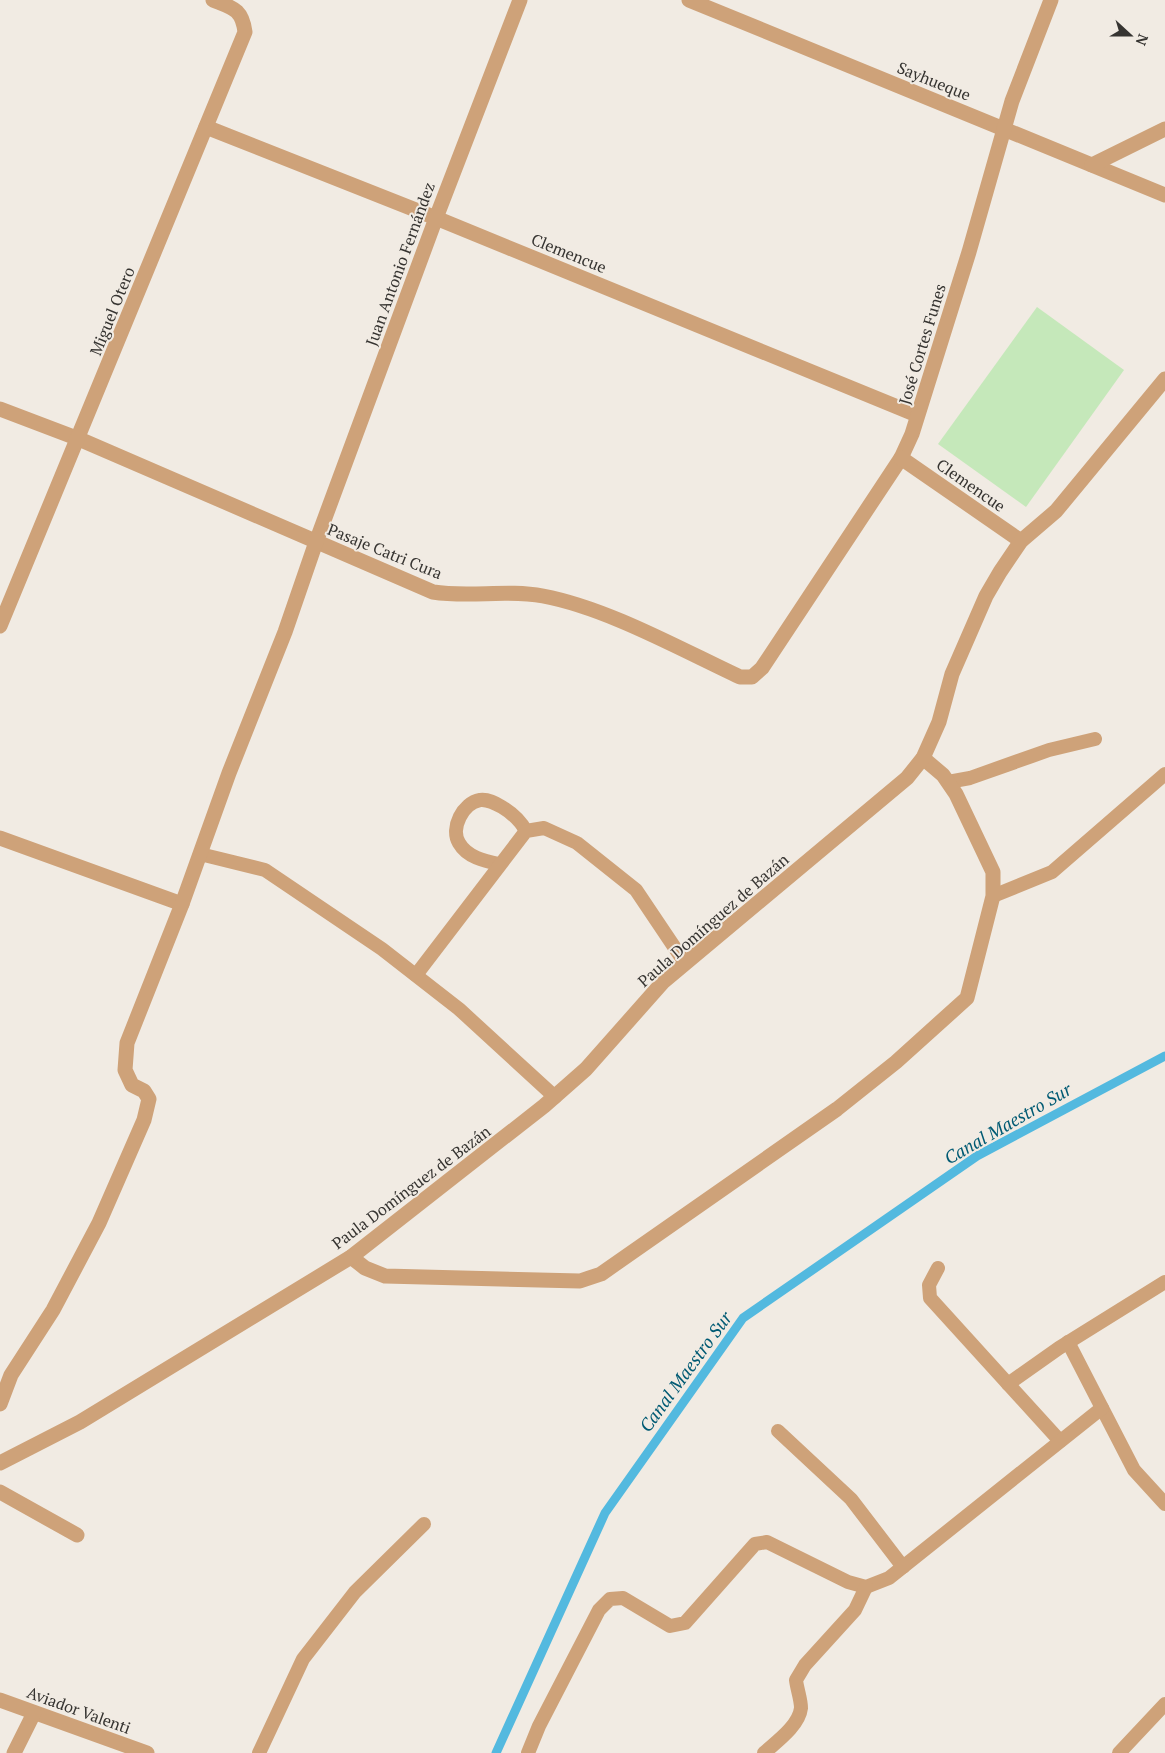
<svg xmlns="http://www.w3.org/2000/svg" width="1165" height="1753" viewBox="0 0 1165 1753" font-family="'PT Serif',serif">
	<rect width="100%" height="100%" fill="#f1ebe3"/>
	<path fill="#c5e8ba" d="M1037,307L1124,370L1026,507L938,444Z"/>
	<g fill="none" stroke-linecap="round" stroke-linejoin="round">
		<path stroke="#53b9df" stroke-width="9" d="M496,1753L605,1513L743,1318L977,1156L1165,1056"/>
		<g stroke="#cea279" stroke-width="14">
			<path d="M948,782L970,778L1049,750L1095,739"/>
			<path d="M200,854L265,870L382,949L459,1009L555,1097"/>
			<path d="M499,864C484,861 467,857 459,843C450,828 463,803 480,800C488,799 495,803 502,807C512,813 520,820 526,831"/>
			<path d="M993,896L1052,872L1165,774"/>
			<path d="M416,975L526,831L544,828L577,843L636,890L685,963"/>
			<path d="M938,1268L929,1285L930,1298L1060,1441"/>
			<path d="M1068,1342L1134,1470L1165,1504"/>
			<path d="M1008,1384L1059,1348L1165,1282"/>
			<path d="M778,1431L851,1499L903,1567"/>
			<path d="M259,1753L303,1659L355,1592L424,1524"/>
			<path d="M528,1753L539,1726L599,1610L610,1599L623,1598L670,1626L685,1623L755,1544L767,1542L848,1582L866,1587L889,1578L1102,1408"/>
			<path d="M764,1753C776,1742 799,1726 801,1708C801,1699 797,1689 796,1680L805,1665L855,1610L866,1587"/>
			<path d="M1119,1753L1165,1704"/>
		</g>
		<g stroke="#cea279" stroke-width="15">
			<path d="M689,0L1165,195"/>
			<path d="M206,127L436,218L917,415"/>
			<path d="M1092,165L1165,129"/>
			<path d="M0,409L79,439L433,592C470,598 506,589 543,596C607,608 680,649 740,677H752L762,668L901,458L912,434L969,252L1012,101L1051,0"/>
			<path d="M901,458L1021,541"/>
			<path d="M0,626L245,32C242,9 233,8 213,0"/>
			<path d="M0,838L182,904"/>
			<path d="M351,1257L365,1268L385,1276L580,1281L601,1274L837,1109L896,1062L967,998L993,896V872L956,794L943,775L923,758"/>
			<path d="M0,1404L11,1375L53,1310L99,1223L144,1120L149,1099L144,1091L132,1085L125,1070L127,1043L182,904L229,773L285,632L316,542L436,218L520,0"/>
			<path d="M0,1463L80,1422L351,1257L544,1106L586,1069L663,982L907,778L923,758L939,722L952,674L986,596L1000,572L1021,541L1056,511L1165,379"/>
			<path d="M0,1492L77,1535"/>
			<path d="M0,1700L147,1753"/>
			<path d="M14,1753L34,1713"/>
		</g>
	</g>
	<g text-anchor="middle" stroke-width="4" stroke-linejoin="round" paint-order="stroke">
		<g font-size="16" fill="#363431" stroke="#f1ebe3">
			<text transform="translate(934 81) rotate(22)" y="6">Sayhueque</text>
			<text transform="translate(569 253) rotate(22)" y="6">Clemencue</text>
			<text transform="translate(400 264) rotate(-70)" y="6">Juan Antonio Fernández</text>
			<text transform="translate(112 311) rotate(-68)" y="6">Miguel Otero</text>
			<text transform="translate(922 344) rotate(-73)" y="6">José Cortes Funes</text>
			<text transform="translate(971 485) rotate(35)" y="6">Clemencue</text>
			<text transform="translate(385 551) rotate(22)" y="6">Pasaje Catri Cura</text>
			<text transform="translate(713 920) rotate(-41)" y="6">Paula Domínguez de Bazán</text>
			<text transform="translate(411 1187) rotate(-37)" y="6">Paula Domínguez de Bazán</text>
			<text transform="translate(79 1710) rotate(20)" y="6">Aviador Valenti</text>
		</g>
		<g font-size="18" font-style="italic" fill="#005a73" stroke="#f1ebe3">
			<text transform="translate(1008 1124) rotate(-30)" y="6">Canal Maestro Sur</text>
			<text transform="translate(686 1372) rotate(-54)" y="6">Canal Maestro Sur</text>
		</g>
	</g>
	<g transform="translate(1130 35) rotate(111)" stroke="#f1ebe3" stroke-width="4" paint-order="stroke">
	<path d="M0-4L9 19L0 12L-9 19Z" fill="#363431"/>
	<text y="-8" font-size="14" font-weight="bold" text-anchor="middle" fill="#363431">N</text>
	</g>
</svg>
